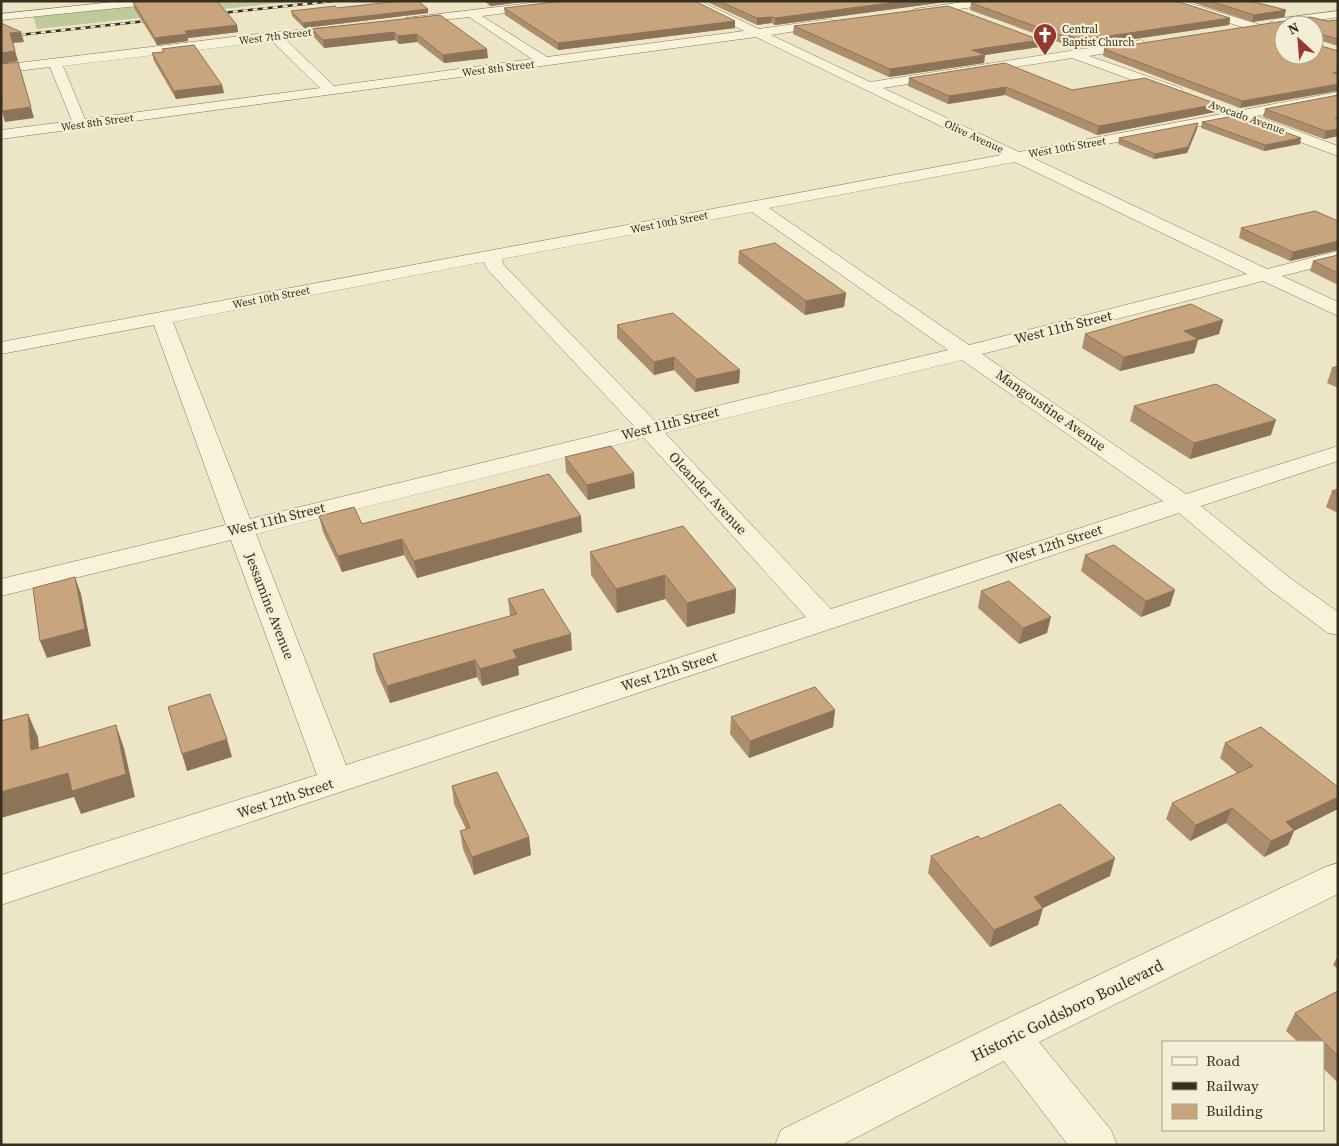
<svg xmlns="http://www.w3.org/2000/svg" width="1339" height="1146" viewBox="0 0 1339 1146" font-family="'Source Serif 4',serif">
	<rect width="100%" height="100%" fill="#ece5c6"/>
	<path fill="#bfca9a" d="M174,1H298L37,29L33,16Z"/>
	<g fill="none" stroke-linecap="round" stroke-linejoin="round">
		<g stroke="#87775c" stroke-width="1">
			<g id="minor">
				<path d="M122,1H162L157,4L1,20V14Z"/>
				<path d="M547,1H583L578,4L482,16L547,57L744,31L686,1H700L759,29L830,19L834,21L836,23L834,25L771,35L870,82L1141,40L1147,44L1145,47L1089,56L1181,88L1183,91L1176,95L1171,94L1072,58L883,88L1019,152L1338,92V100L1256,116L1338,146V156L1238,119L1033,158L1267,269L1338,251V262L1282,276L1338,302V316L1263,281L982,354L1186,494L1338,446V461L1201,506L1290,578L1338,612V635L1328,633L1270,590L1179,513L1,905V875L317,775L231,540L1,596V579L226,525L154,325L1,354V342L1001,155L756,37L1,139V130L72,121L50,67L1,73V65L274,32L355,25L357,28L351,32L285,39L334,86L532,59L469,17L406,24L400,21L406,18ZM272,41L320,88L85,119L63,66ZM1015,162L1247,274L969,345L769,208ZM752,212L948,350L655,421L503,264L502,259ZM484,262L487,269L634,426L250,519L173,322ZM962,360L1163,501L831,609L665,433ZM644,438L806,617L346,765L256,534Z"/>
				<path d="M969,1H1001L996,4L915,15L909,12L915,9Z"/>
				<path d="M1164,1H1182L1284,32V40L1165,3Z"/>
				<path d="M1338,11V17L1275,27L1269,23L1275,19Z"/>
				<path d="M1338,863V894L1039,1042L1111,1130L1117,1145H1068L1004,1061L842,1145H775L781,1130L996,1024L1325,867Z"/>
			</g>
		</g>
		<use href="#minor" fill="#f7f2d9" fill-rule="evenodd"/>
		<g stroke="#382e1f" stroke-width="2.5">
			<g id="rail">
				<path d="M213,14L333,1"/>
				<path d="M1,37L155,20"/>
			</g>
		</g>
		<use href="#rail" stroke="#f4eed5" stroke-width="2" stroke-dasharray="5" stroke-linecap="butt"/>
	</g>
	<g fill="#ad8e6c">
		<path d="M484,1H529L490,6Z"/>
		<path d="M705,1H953L775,25L771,23L757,25Z"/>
		<path d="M1188,1H1250L1286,10L1284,17L1252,22Z"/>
		<path d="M133,2L237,25L238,32L188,38V41L157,45L134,8Z"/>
		<path d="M971,3L1230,18L1229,25L1080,47L1068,43L1064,44L970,10Z"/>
		<path d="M337,8L428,9V13L304,28L292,16L291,11Z"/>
		<path d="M504,8L735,21V28L558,50L505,15Z"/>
		<path d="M440,15L488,58L444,63L417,42L399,44L395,40L324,48L314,37L312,29Z"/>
		<path d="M1338,20V46L1315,39L1240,108L1103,56L1104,49Z"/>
		<path d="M794,26L1040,40L1039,47L985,55L984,63L889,77L793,34Z"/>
		<path d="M162,49L222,85L224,93L176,99L154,61L152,53L163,52Z"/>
		<path d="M909,78L1072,90L1217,104L1215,112L1097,135L1005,95L948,104L908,86Z"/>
		<path d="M1338,95V136L1324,139L1263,117L1265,109Z"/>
		<path d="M1202,122L1300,144L1264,151L1201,128Z"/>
		<path d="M1197,129L1187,153L1154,159L1118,144L1119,138Z"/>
		<path d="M1338,221V250L1290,261L1239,238L1241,228Z"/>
		<path d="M739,251L846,293L844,307L805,315L738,263Z"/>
		<path d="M1338,255V285L1310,271L1313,261Z"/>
		<path d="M1133,320H1223L1219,334L1198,340L1194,353L1120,371L1082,348L1085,334L1133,321Z"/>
		<path d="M617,325L740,370L739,383L695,392L674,370L654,375L617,338Z"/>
		<path d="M1338,366V388L1327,383L1332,368Z"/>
		<path d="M1134,406L1271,435L1190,459L1130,421Z"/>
		<path d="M565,457L635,488L588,500L566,472Z"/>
		<path d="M1338,489V513L1326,507L1332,491Z"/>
		<path d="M319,516L362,524L582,532L417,578L404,555L342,572L323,532Z"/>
		<path d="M590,552L736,589L735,613L687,627L665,599L617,613L591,575Z"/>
		<path d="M1085,555L1170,606L1141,617L1081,571Z"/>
		<path d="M981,591L1047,633L1019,644L978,608Z"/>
		<path d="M508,599L572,650L518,666L519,675L482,686L477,677L390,703L376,671L373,654L510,616Z"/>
		<path d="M835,710L833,727L749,758L730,734L731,717Z"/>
		<path d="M1261,727L1294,831L1288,845L1264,857L1226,823L1190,841L1166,819L1172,803L1237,773L1220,758L1225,743Z"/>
		<path d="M452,786L529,837L531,855L474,875L463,849L460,831L466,829L454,804Z"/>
		<path d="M981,839L1110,876L1043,908L1038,925L990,947L928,873L931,856Z"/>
		<path d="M1338,955V969L1333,965Z"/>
		<path d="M1338,991V1083L1323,1068V1042H1298L1286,1031L1295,1013Z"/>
	</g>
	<g fill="#8d7458">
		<path d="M490,1H529L490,6Z"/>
		<path d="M904,1H953L775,25V18Z"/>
		<path d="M428,9V13L304,28L303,23Z"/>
		<path d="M1286,10L1284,17L1252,22L1254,15Z"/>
		<path d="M772,17L771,23L757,25V18Z"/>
		<path d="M1230,18L1229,25L1080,47L1082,40Z"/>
		<path d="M735,21V28L558,50V43Z"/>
		<path d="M237,25L238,32L188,38V41L157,45L155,38L185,31Z"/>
		<path d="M21,32L24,42L13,43L18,61L1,64V53L10,33Z"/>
		<path d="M394,32L395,40L324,48L323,40Z"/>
		<path d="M417,34V42L399,44L398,36Z"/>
		<path d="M1069,36L1068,43L1064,44L1065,37Z"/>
		<path d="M1040,40L1039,47L985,55L984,63L889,77L890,69L972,50Z"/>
		<path d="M487,49L488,58L444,63L443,55Z"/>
		<path d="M21,72L34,118L5,122L2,111Z"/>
		<path d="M1338,84V91L1240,108L1242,101Z"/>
		<path d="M222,85L224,93L176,99L174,91Z"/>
		<path d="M1006,87L1005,95L948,104L949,96Z"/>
		<path d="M1217,104L1215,112L1097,135L1099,126Z"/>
		<path d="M1198,123L1197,129L1187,153L1154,159L1155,154Z"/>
		<path d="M1338,129V136L1324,139L1326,131Z"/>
		<path d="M1301,138L1300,144L1264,151L1265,145Z"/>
		<path d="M1338,241V250L1290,261L1293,252Z"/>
		<path d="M846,293L844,307L805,315L806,301Z"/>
		<path d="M1223,320L1219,334L1198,340L1194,353L1120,371L1124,357L1184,331Z"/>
		<path d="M674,357V370L654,375V362Z"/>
		<path d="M740,370L739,383L695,392L696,379Z"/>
		<path d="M1276,420L1271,435L1190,459L1194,443Z"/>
		<path d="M634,473L635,488L588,500L587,485Z"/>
		<path d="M581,516L582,532L417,578L414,561Z"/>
		<path d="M402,539L404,555L342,572L338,556Z"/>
		<path d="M665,575V599L617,613L616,589Z"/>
		<path d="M75,577L81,594L91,646L47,658L40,641Z"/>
		<path d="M736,589L735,613L687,627V603Z"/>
		<path d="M1175,590L1170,606L1141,617L1146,601Z"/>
		<path d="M1051,617L1047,633L1019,644L1023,628Z"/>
		<path d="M571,634L572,650L518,666L519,675L482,686L480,669L513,650Z"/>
		<path d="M475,660L477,677L390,703L387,686Z"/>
		<path d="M835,710L833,727L749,758L750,741Z"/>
		<path d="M28,714L38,737L41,773L31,750Z"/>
		<path d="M116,725L124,748L135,797L81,814L74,797L1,818V792Z"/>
		<path d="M227,739L232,757L187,771L182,754Z"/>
		<path d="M1338,797V809L1294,831L1288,845L1264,857L1271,841L1286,822Z"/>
		<path d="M1232,808L1226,823L1190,841L1196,825Z"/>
		<path d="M529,837L531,855L474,875L472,857Z"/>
		<path d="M1115,858L1110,876L1043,908L1038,925L990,947L994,930L1034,897Z"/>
	</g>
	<g fill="#c9a57d" stroke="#8d7458">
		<path d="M137,1H217L237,25L185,31L187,34L155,38L133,2Z"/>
		<path d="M400,1H418L428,9L303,23L291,11L335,6L337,8Z"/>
		<path d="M562,1H695L735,21L558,43L504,8Z"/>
		<path d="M719,1H904L775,18L772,17L757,18Z"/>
		<path d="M984,1H1176L1230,18L1082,40L1069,36L1065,37L971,3Z"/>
		<path d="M1210,1H1250L1286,10L1254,15Z"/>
		<path d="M948,6L1040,40L972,50L985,55L890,69L794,26Z"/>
		<path d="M440,15L487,49L443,55L417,34L398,36L394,32L323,40L312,29Z"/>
		<path d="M1310,17L1327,21L1338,20V39L1316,33L1314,35V25H1284V55H1314V35L1315,44L1338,51V72L1333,73L1338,74V84L1242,101L1104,49Z"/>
		<path d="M1,23L21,32L10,33L15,51L1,53Z"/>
		<path d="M194,45L222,85L174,91L152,53L164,52L162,49Z"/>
		<path d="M18,62L31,107L2,111L1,64Z"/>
		<path d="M1005,63L1072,90L1145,78L1217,104L1099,126L1006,87L949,96L909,78Z"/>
		<path d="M1338,95V117L1335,118H1338V129L1326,131L1265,109Z"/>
		<path d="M1239,115L1301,138L1265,145L1202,122Z"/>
		<path d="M1198,123L1188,147L1155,154L1119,138Z"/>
		<path d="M1315,211L1338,221V241L1293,252L1241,228Z"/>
		<path d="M775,243L846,293L806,301L739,251Z"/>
		<path d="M1338,255V273L1313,261Z"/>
		<path d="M1191,304L1223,320L1184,331L1198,339L1124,357L1085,334L1134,320H1133Z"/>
		<path d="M673,313L740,370L696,379L674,357L654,362L617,325Z"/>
		<path d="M1338,366V371L1332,368Z"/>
		<path d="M1216,384L1276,420L1194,443L1134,406Z"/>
		<path d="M611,446L634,473L587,485L565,457Z"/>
		<path d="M549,474L581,516L414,561L402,539L338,556L319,516L354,507L362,524Z"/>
		<path d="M1338,489V494L1332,491Z"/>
		<path d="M683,526L736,589L687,603L665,575L616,589L590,552Z"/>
		<path d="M1114,545L1175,590L1146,601L1085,555Z"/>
		<path d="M75,577L85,629L40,641L33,588Z"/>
		<path d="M1009,581L1051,617L1023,628L981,591Z"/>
		<path d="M543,589L571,634L513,650L517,658L480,669L475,660L387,686L373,654L517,614L508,599Z"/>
		<path d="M815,687L835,710L750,741L731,717Z"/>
		<path d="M210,694L227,739L182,754L168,707Z"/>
		<path d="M28,714L31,750L116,725L126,774L72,791L68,773L1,792V721Z"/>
		<path d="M1261,727L1338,787V797L1286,822L1294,830L1271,841L1232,808L1196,825L1172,803L1253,766L1225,743Z"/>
		<path d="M497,772L529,837L472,857L460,831L470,828L452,786Z"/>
		<path d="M1060,804L1115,858L1034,897L1043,908L994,930L931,856L978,836L981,839Z"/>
		<path d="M1338,991V1056L1295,1013Z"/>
	</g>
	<defs>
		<g id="church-pin" transform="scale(1.25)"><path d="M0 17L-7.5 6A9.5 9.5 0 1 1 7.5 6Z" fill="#94392f" stroke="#f4eed5"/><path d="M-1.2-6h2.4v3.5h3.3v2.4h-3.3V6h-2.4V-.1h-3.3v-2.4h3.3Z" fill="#fff"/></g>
	</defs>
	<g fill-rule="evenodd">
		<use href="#church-pin" x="1045" y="35"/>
	</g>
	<g text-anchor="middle" stroke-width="4.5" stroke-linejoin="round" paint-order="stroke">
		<g font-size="11" fill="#382e1f" stroke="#f4eed5" text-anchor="start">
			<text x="1062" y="33">Central<tspan x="1062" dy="13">Baptist Church</tspan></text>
		</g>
		<g font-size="11" fill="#382e1f" stroke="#f4eed5">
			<text transform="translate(275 36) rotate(-7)" y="4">West 7th Street</text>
			<text transform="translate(498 68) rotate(-7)" y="4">West 8th Street</text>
			<text transform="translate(1247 117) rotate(20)" y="4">Avocado Avenue</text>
			<text transform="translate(97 122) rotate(-8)" y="4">West 8th Street</text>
			<text transform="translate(974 136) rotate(25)" y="4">Olive Avenue</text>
			<text transform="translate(1067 147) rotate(-10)" y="4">West 10th Street</text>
			<text transform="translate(669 222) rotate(-11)" y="4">West 10th Street</text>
			<text transform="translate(271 297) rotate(-11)" y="4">West 10th Street</text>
		</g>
		<g font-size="14" fill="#382e1f" stroke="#f4eed5">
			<text transform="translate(1063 327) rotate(-14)" y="5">West 11th Street</text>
			<text transform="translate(1051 410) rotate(35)" y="5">Mangoustine Avenue</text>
			<text transform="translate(670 423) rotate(-14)" y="5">West 11th Street</text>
			<text transform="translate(708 493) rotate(47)" y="5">Oleander Avenue</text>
			<text transform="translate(276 519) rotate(-14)" y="5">West 11th Street</text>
			<text transform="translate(1054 544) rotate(-18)" y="5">West 12th Street</text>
			<text transform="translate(270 606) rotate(69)" y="5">Jessamine Avenue</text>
			<text transform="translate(669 671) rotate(-18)" y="5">West 12th Street</text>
			<text transform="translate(285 798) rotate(-18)" y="5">West 12th Street</text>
		</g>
		<g font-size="16" fill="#382e1f" stroke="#f4eed5">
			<text transform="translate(1067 1010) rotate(-26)" y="6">Historic Goldsboro Boulevard</text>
		</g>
	</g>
	<rect width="1339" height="1146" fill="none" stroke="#382e1f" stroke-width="5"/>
	<rect x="1162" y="1041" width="162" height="90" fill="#f4eed5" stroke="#a9a18c"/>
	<rect x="1172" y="1057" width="25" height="8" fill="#f7f2d9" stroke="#a9a18c"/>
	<text x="1206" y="1066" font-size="15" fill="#382e1f">Road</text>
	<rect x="1172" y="1082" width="25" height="8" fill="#382e1f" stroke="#a9a18c"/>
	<text x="1206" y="1091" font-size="15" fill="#382e1f">Railway</text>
	<rect x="1172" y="1104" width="25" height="15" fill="#c9a57d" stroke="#a9a18c"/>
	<text x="1206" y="1116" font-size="15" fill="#382e1f">Building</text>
	<g transform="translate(1299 40) rotate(334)"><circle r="24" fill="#f4eed5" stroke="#a9a18c"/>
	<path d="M0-4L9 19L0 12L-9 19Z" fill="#94392f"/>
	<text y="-8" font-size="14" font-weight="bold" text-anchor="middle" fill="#382e1f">N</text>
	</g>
</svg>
